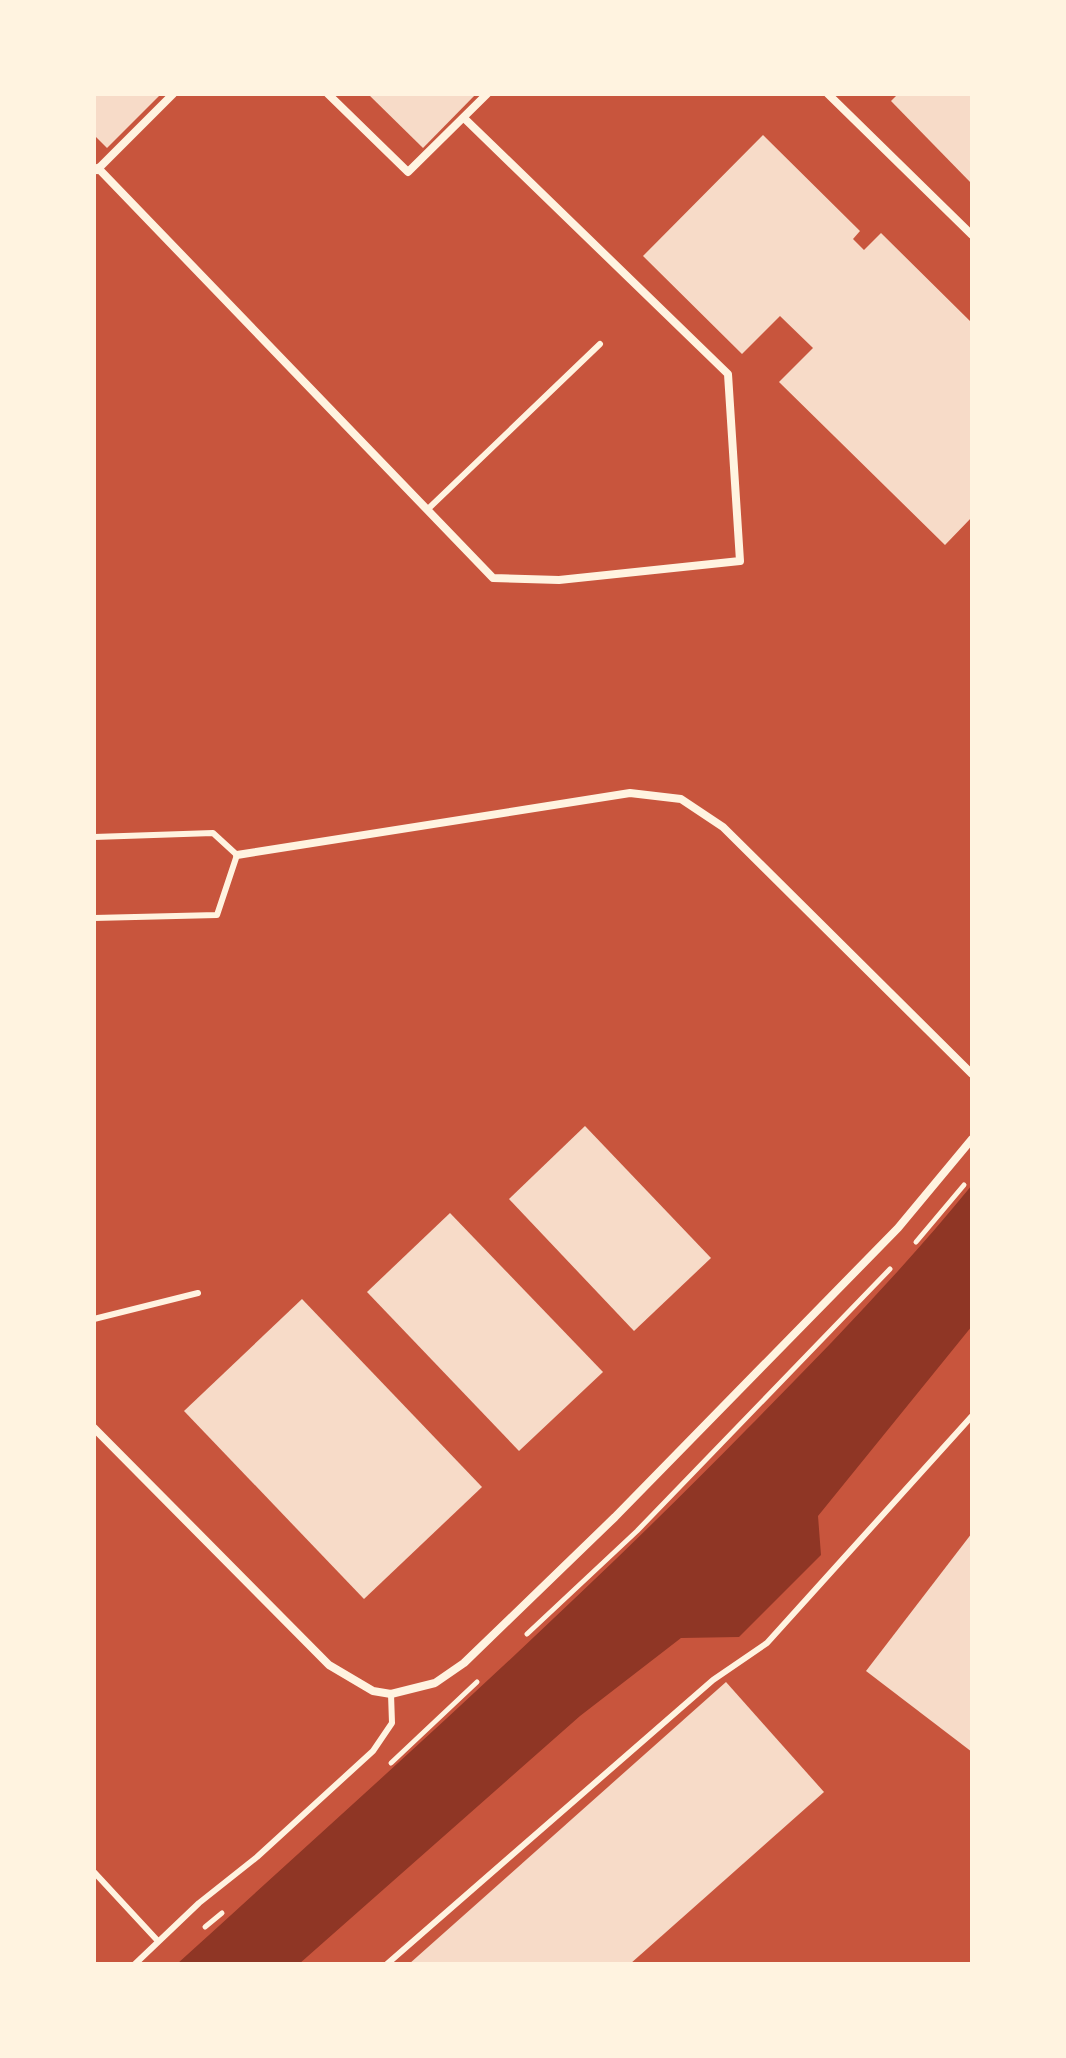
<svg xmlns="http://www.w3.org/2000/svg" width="1066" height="2058" viewBox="0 0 1066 2058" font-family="'Sofia Sans Condensed',sans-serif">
	<rect width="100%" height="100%" fill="#c8553d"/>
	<path fill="#8f3625" d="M972,1185V1326L818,1516L821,1555L739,1637L681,1638L580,1716L299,1964H177C369,1789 564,1616 746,1430C824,1351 902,1271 972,1185Z"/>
	<g fill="#f7dbc8">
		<path d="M94,94H161L107,148L94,135Z"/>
		<path d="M368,94H476L423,148Z"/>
		<path d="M898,94H972V184L891,101Z"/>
		<path d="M763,135L860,231L853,239L864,250L881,233L972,323V517L945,545L779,382L813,348L780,316L742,354L643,256Z"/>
		<path d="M585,1126L711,1258L634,1331L509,1199Z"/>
		<path d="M450,1213L603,1372L519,1451L367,1292Z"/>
		<path d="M302,1299L482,1487L364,1599L184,1411Z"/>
		<path d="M972,1533V1752L866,1671Z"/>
		<path d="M726,1682L824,1792L630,1964H409Z"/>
	</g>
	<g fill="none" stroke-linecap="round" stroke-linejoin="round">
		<g stroke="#fff3e0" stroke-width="5">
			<path d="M916,1242L964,1185"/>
			<path d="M527,1634L637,1531L890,1269"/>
			<path d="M391,1763L477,1682"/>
			<path d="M205,1927L222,1913"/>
		</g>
		<g stroke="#fff3e0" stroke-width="6">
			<path d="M427,510L600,344"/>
			<path d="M94,837L213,833L237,855L217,915L94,918"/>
			<path d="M94,1319L198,1293"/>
			<path d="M94,1872L157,1940"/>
			<path d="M135,1964L199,1903L257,1857L373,1751L392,1723L391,1694"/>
			<path d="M387,1964L713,1680L767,1643L972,1416"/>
		</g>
		<g stroke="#fff3e0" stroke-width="8">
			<path d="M328,94L408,172L487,94"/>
			<path d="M828,94L972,235"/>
			<path d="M98,168L493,578L559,580L740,561L728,374L464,118"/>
			<path d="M97,170L173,94"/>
			<path d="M237,855L630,793L681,799L723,827L972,1074"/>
			<path d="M94,1428L329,1665L373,1691L391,1694L435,1683L464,1663L615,1517L898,1228L972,1139"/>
		</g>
	</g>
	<rect width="1066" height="2058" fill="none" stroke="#fff3e0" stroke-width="192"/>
</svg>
